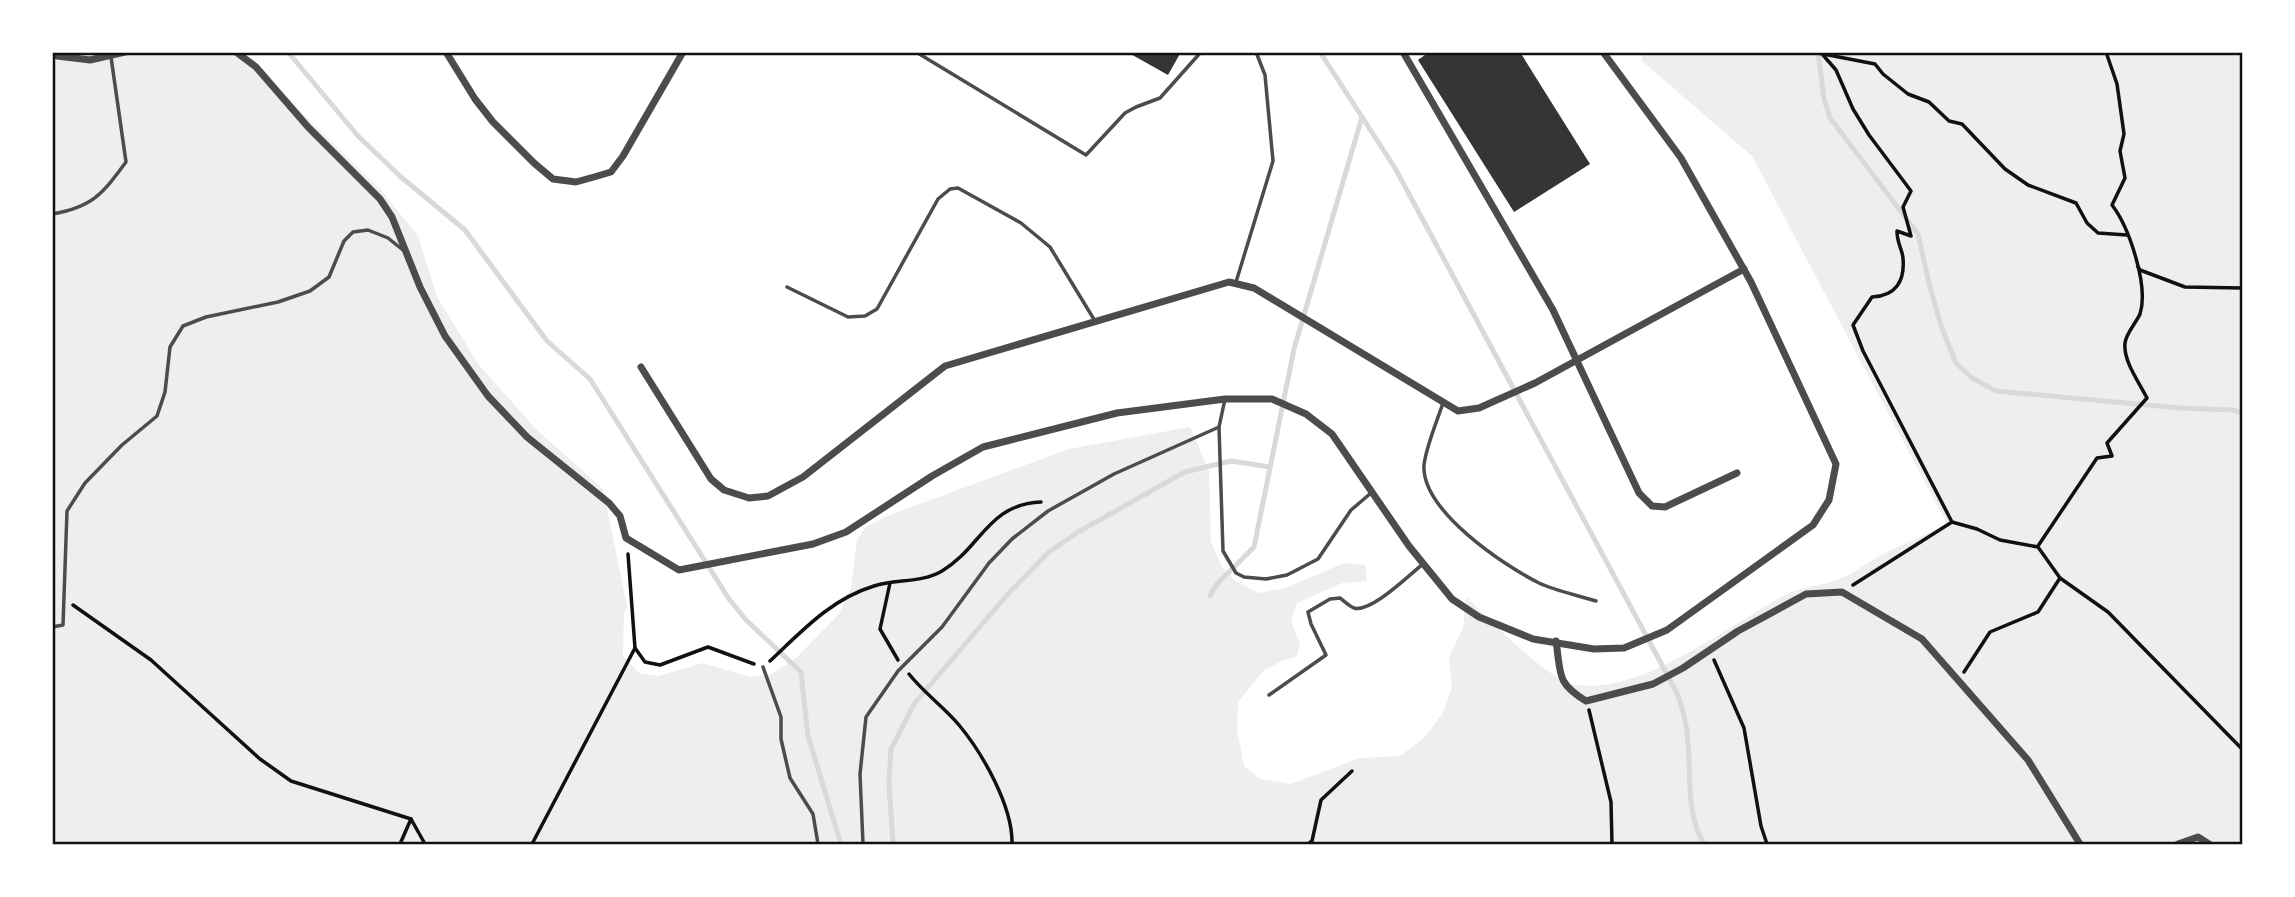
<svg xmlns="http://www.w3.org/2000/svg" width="2295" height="897" viewBox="0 0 2295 897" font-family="Helvetica,sans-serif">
	<rect width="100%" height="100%" fill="#fff"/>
	<path fill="#eee" d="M52,53H245L316,127L381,190L418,236L437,297L479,365L537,430L603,489L627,606L624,613L623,656L639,673L658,676L703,663L750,677L772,674L797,657L839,614L851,588L857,540L866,527L887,516L1069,449L1190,427L1209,471L1211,542L1221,565L1234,580L1258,593L1286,588L1344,563L1365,565L1367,581L1342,583L1297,603L1291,621L1300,645L1296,657L1284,660L1264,670L1238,702L1237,729L1244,766L1260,779L1291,784L1359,758L1400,756L1424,738L1443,713L1452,687L1449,657L1463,628L1466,597C1488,618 1549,682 1577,685C1643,694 1727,626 1783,596C1801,586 1821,587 1839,579C1853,574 1867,563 1880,556C1902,544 1925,535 1947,524L1752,156L1642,61V53H2242V844H53Z"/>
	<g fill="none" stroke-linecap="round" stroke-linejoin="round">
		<g stroke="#d9d9d9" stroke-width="5">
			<path d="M288,52L358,136L401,177L465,230L547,341L590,379L729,599L746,620L801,672L808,736L841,844"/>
			<path d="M1320,52L1395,168L1677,693C1683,709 1687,725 1688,742C1691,775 1686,815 1704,844"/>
			<path d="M1818,52L1824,99L1830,118L1918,234L1929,283L1941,326L1956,363L1972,378L1996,391L2180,408L2233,410L2242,413"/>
			<path d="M1210,596L1216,585L1254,547L1294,349L1362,117"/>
			<path d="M893,844L889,784L891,749L914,704L1007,595L1049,552L1078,532L1185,472L1231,461L1270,467"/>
		</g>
	</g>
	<g fill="#353535">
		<path d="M1127,52H1181L1168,75Z"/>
		<path d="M1429,52H1520L1590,164L1514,212L1418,60Z"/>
	</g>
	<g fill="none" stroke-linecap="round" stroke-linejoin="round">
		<g stroke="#111" stroke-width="3.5">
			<path d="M1813,52L1875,64L1883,74L1908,94L1929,102L1949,121L1962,124L2005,169L2028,185L2076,203L2087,223L2098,233L2127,235"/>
			<path d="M1823,55L1836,70L1853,109L1869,135L1911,191L1903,207L1911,236L1897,231C1897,244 1902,248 1903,258C1905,281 1896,296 1872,297L1853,325L1863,351L1952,522L1977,529L2000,540L2038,547L2060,578"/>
			<path d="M2138,267L2140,270L2185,287L2242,288"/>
			<path d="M2038,546L2097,458L2112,456L2107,443L2147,398C2139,382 2123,361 2125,343C2126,333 2136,323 2140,314C2149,286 2129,227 2112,205L2125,178L2120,151L2124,134L2117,84L2106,52"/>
			<path d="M628,554L635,648L645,662L660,665L708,647L754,664"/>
			<path d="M890,583L880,629L898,660"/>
			<path d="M1853,585L1952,522"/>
			<path d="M73,605L151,660L260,759L291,781L411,819"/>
			<path d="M1714,660L1744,728L1761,826L1767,844"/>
			<path d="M770,661C802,631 831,599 874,586C896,579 922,583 942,571C981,548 988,504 1041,502"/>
			<path d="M1964,672L1990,632L2038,612L2060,578L2108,612L2242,749"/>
			<path d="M909,674C924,693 944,707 959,725C983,754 1013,807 1012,844"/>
			<path d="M1589,710L1611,802L1612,844"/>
			<path d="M400,844L411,819L425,844"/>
			<path d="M532,844L635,648"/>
			<path d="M1308,844L1312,841L1321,800L1352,771"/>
		</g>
		<g stroke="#4c4c4c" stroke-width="3.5">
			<path d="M916,52L1086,155L1125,113L1136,107L1160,98L1201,52"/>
			<path d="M52,214C93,207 103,193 126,162L111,57"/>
			<path d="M1236,282L1273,161L1265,75L1256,52"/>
			<path d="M787,287L848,317L865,316L877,309L938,199L950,189L958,188L1021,223L1050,247L1095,321"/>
			<path d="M1443,403C1437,421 1426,447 1424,465C1421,510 1503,565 1539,583C1556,591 1577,595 1596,601"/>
			<path d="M1219,427L1223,551L1236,573L1244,577L1266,579L1287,575L1318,559L1351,510L1371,493"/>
			<path d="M52,627L63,625L67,511L85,483L122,445L157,416L165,392L170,347L183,326L206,317L278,302L310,291L329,277L344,241L353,232L368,230L388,238L403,250"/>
			<path d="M763,667L781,717V739L790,778L813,814L818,844"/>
			<path d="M1269,695L1326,655L1311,624L1308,612L1330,599L1340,598C1344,601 1349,606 1354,608C1371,613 1409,575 1423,564"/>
			<path d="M863,844L860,774L866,717L898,671L942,627L989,563L1012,539L1048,511L1114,474L1219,427L1225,399"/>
		</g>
		<g stroke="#4c4c4c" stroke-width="7">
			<path d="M236,52L256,67L308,127L380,199L392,217L420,287L445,336L488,396L527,437L609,503L620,516L626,538L679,570L813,544L846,532L932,476L983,447L1117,413L1225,399H1272L1306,414L1332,434L1409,546L1452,599L1479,617L1533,639L1594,649L1624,648L1667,630L1813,525L1829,500L1836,464L1751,282L1681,158L1603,52"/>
			<path d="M446,52L475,99L493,122L534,163L553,179L576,182L594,177L611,172L623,156L683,52"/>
			<path d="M1403,52L1553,310L1639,493L1652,506L1665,507L1737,473"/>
			<path d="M52,53L57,56L90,60L125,52"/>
			<path d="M641,367L711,479L724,490L749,498L768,496L803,477L945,366L1229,282L1254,288L1458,411L1479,408L1535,383L1744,269"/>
			<path d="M1556,641C1561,674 1556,683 1586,701L1653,684L1683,668L1738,631L1806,594L1842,592L1922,639L2028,760L2080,844"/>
			<path d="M2178,844L2198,837L2209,844"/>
		</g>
	</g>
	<rect width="2295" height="897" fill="none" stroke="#ffffff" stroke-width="108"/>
	<rect x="54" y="54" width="2187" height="789" fill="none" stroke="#111" stroke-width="2.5"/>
</svg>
